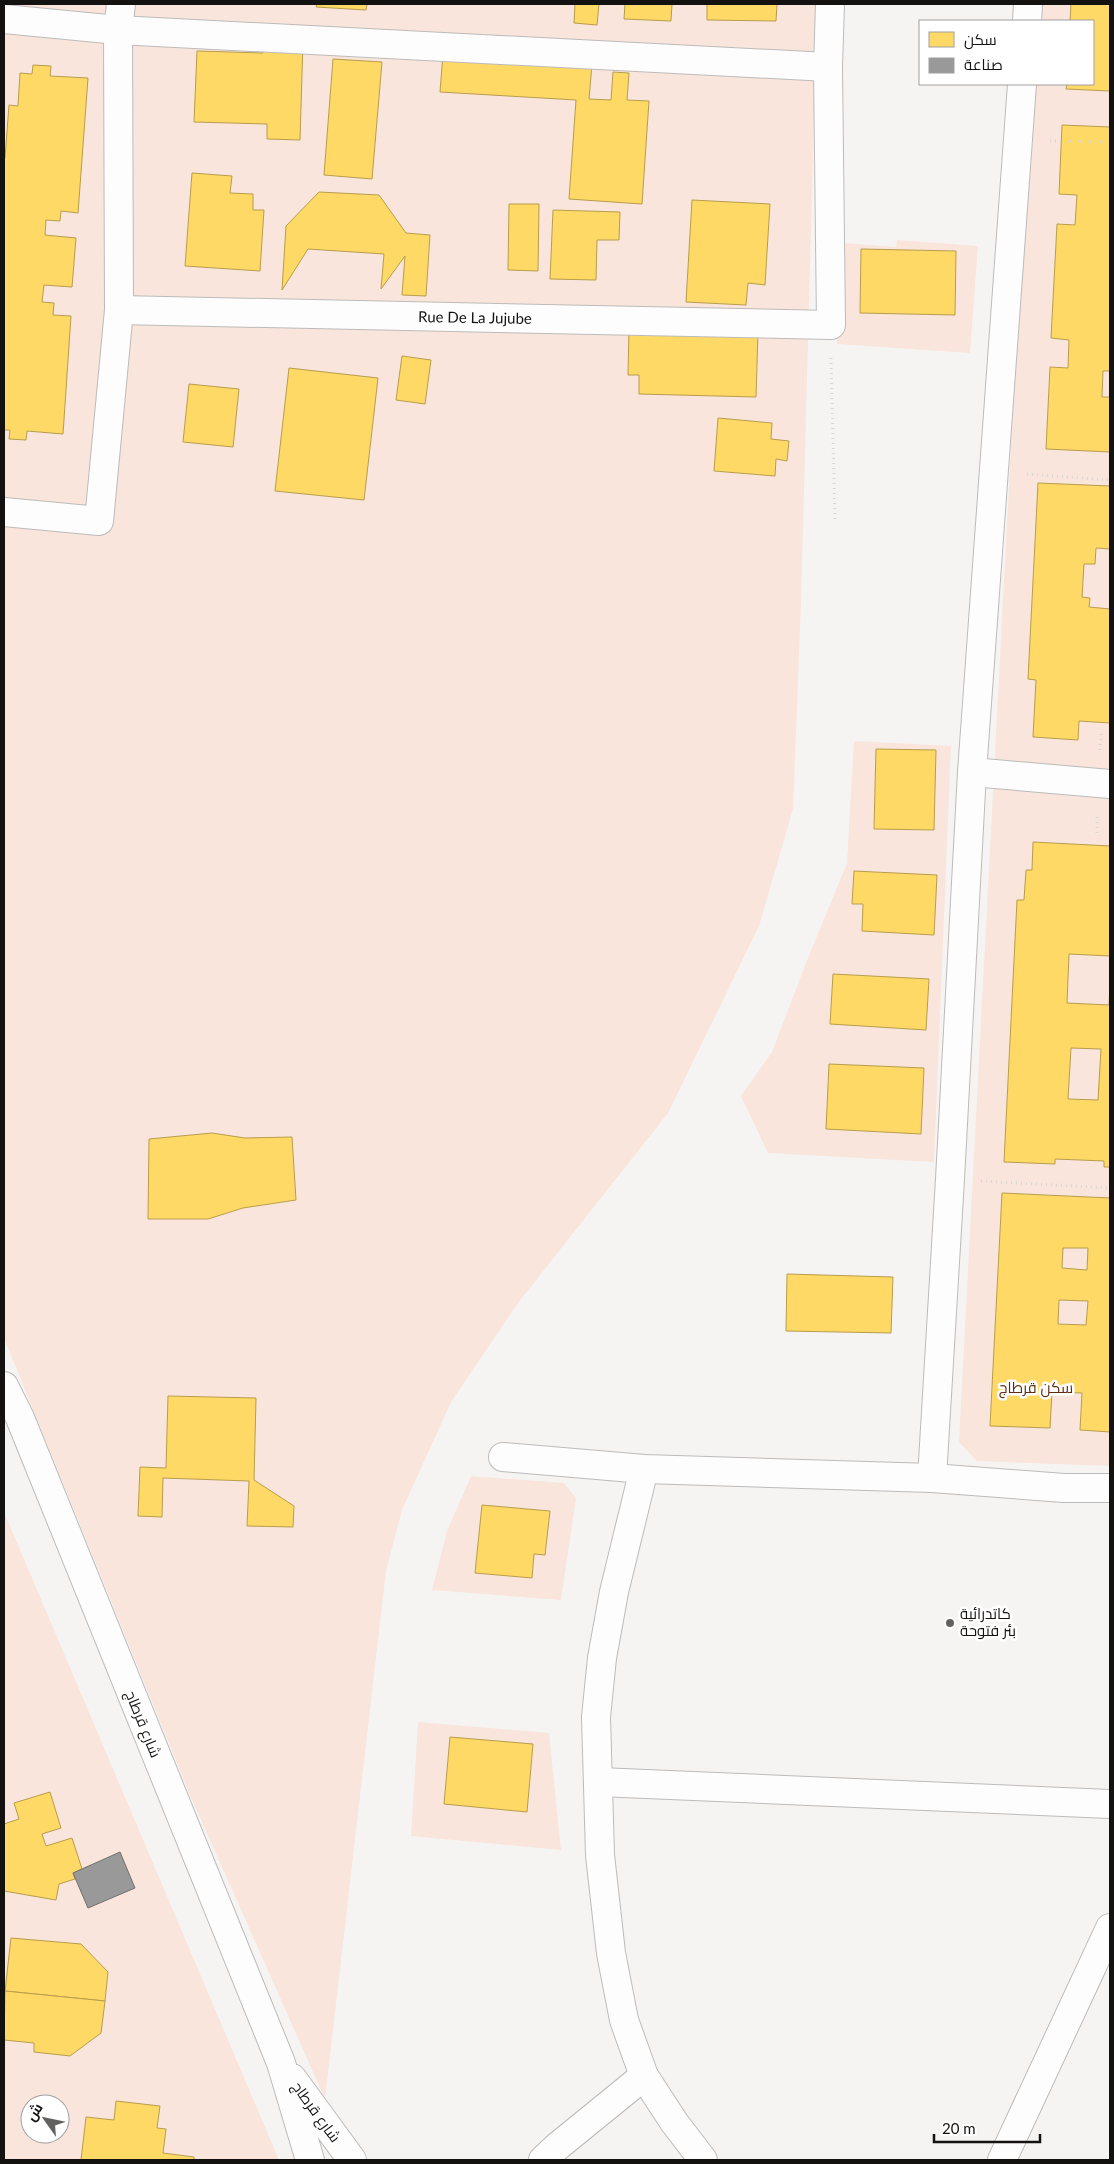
<svg xmlns="http://www.w3.org/2000/svg" width="1114" height="2164" viewBox="0 0 1114 2164" font-family="Lato,Cairo,sans-serif">
	<rect width="100%" height="100%" fill="#f6f4f2"/>
	<g fill="#f9e5db" fill-rule="evenodd">
		<path d="M4,4H817L801,603L793,809L759,926L668,1113L518,1303L451,1402L402,1510L386,1571L325,2099L190,1795L4,1338Z"/>
		<path d="M1034,4H1110V1466L977,1461L959,1442L1030,84H1093V21H1034Z"/>
		<path d="M897,240L978,246L970,353L837,344L844,243L896,247Z"/>
		<path d="M854,741L951,746L934,1162L768,1153L741,1096L772,1052L806,963L847,863Z"/>
		<path d="M471,1476L564,1483L576,1498L561,1600L432,1590L447,1531Z"/>
		<path d="M4,1512L279,2160H4ZM30,2104H60V2134H30Z"/>
		<path d="M418,1722L549,1733L561,1850L411,1836Z"/>
	</g>
	<g fill="#ffd966" stroke="#b89d4c" fill-rule="evenodd">
		<path d="M317,4H367L366,10L316,7Z"/>
		<path d="M575,4H599L597,25L574,23Z"/>
		<path d="M625,4H672L671,21L624,19Z"/>
		<path d="M707,4H777L776,21L707,20Z"/>
		<path d="M1071,4H1110V91L1066,89L1067,84H1093V21H1070Z"/>
		<path d="M263,40L303,41L300,140L267,139V124L194,122L197,51L263,53Z"/>
		<path d="M443,54L592,64L589,99L611,100L613,72L629,73L627,100L649,101L642,204L569,199L576,100L440,92Z"/>
		<path d="M333,59L382,62L372,179L324,175Z"/>
		<path d="M33,65L51,66L50,76L88,78L78,213L61,211L60,221L46,220L45,235L76,238L72,287L44,285L42,302L54,303L53,315L71,316L63,434L27,431L26,440L9,439L10,430H4V158H5L9,105L18,106L20,73L32,74Z"/>
		<path d="M1062,125L1110,127V371H1103L1102,397H1110V452L1046,449L1050,367L1068,368L1069,340L1051,338L1057,224L1075,225L1077,195L1059,194Z"/>
		<path d="M192,173L232,176L230,193L253,194V210H264L260,271L185,266Z"/>
		<path d="M319,192L379,195L406,233L430,235L426,296L402,295L405,256L381,289L384,254L308,249L282,290L286,226Z"/>
		<path d="M692,200L770,204L765,285L748,283L746,305L686,302Z"/>
		<path d="M509,204H539L538,271L508,270Z"/>
		<path d="M553,210L620,212L619,240H597L596,280L550,279Z"/>
		<path d="M861,249L956,251L955,315L860,313Z"/>
		<path d="M629,328L758,331L756,397L639,394V375H628Z"/>
		<path d="M402,356L431,360L425,404L396,400Z"/>
		<path d="M289,368L378,378L364,500L275,491Z"/>
		<path d="M189,384L239,389L233,447L183,442Z"/>
		<path d="M718,418L772,423L771,439L789,441L787,461L776,459L775,476L714,471Z"/>
		<path d="M1038,483L1110,486V549L1096,548L1095,564H1084L1082,597L1090,598L1089,607L1110,609V723L1079,721L1078,740L1033,737L1036,680L1028,679Z"/>
		<path d="M876,749L936,750L934,830L874,829Z"/>
		<path d="M1033,842L1110,846V956L1069,954L1067,1003L1109,1005L1110,984V1167H1104V1161L1055,1159V1164L1004,1162L1017,900H1024L1026,870H1032ZM1071,1048L1101,1049L1098,1100L1068,1099Z"/>
		<path d="M854,871L937,875L934,935L862,931L863,904H852Z"/>
		<path d="M833,974L929,979L926,1030L830,1024Z"/>
		<path d="M829,1064L924,1068L921,1134L826,1129Z"/>
		<path d="M212,1133L245,1138L292,1137L296,1200L243,1208L208,1219H148L149,1139Z"/>
		<path d="M1002,1193L1110,1198V1432L1080,1430L1082,1393L1052,1392L1050,1428L990,1426ZM1063,1248H1088L1087,1270L1062,1268ZM1059,1300L1088,1301L1086,1325L1058,1324Z"/>
		<path d="M787,1274L893,1277L891,1333L786,1331Z"/>
		<path d="M168,1396L256,1398L254,1480L294,1506L293,1527L247,1526L249,1481L163,1478L162,1517L138,1516L140,1467L166,1468Z"/>
		<path d="M482,1505L550,1511L545,1555L534,1554L532,1578L475,1573Z"/>
		<path d="M450,1737L533,1744L527,1812L444,1804Z"/>
		<path d="M50,1792L61,1828L42,1834L46,1846L72,1838L82,1869L73,1873L75,1879L59,1884L56,1900L4,1891V1824L19,1819L14,1803Z"/>
		<path d="M11,1938L81,1944L108,1972L105,2001L5,1991Z"/>
		<path d="M5,1991L105,2001L101,2033L70,2056L34,2052V2043L4,2040Z"/>
		<path d="M116,2101L160,2106L157,2128L166,2129L163,2153L194,2157V2160H81L86,2117L114,2120Z"/>
	</g>
	<path fill="#999" stroke="#717070" d="M120,1852L135,1888L88,1908L73,1873Z"/>
	<g fill="none" stroke-linecap="round" stroke-linejoin="round">
		<g stroke="#bdbbba" stroke-width="30">
			<g id="minor">
				<path d="M4,19L118,30L828,67"/>
				<path d="M1027,21L1028,4"/>
				<path d="M119,310L831,325L828,67L830,4"/>
				<path d="M4,512L99,521L119,310L118,30L121,4"/>
				<path d="M972,772L1110,784"/>
				<path d="M4,1386L20,1418L281,2063L310,2160"/>
				<path d="M503,1457L644,1469L932,1478L1064,1488H1110"/>
				<path d="M644,1469L614,1592L602,1658L596,1717L600,1855L611,1953L624,2020L644,2076L674,2122L703,2160"/>
				<path d="M932,1478L950,1179L972,772L1022,84"/>
				<path d="M599,1782L1110,1804"/>
				<path d="M292,2078L352,2160"/>
				<path d="M543,2160L558,2146L644,2076"/>
				<path d="M1002,2160L1110,1928"/>
			</g>
		</g>
		<g stroke="#d7d7d7" stroke-width="3" stroke-dasharray="1 4" stroke-linecap="butt">
			<path d="M1050,141L1110,142"/>
			<path d="M831,358L835,519"/>
			<path d="M1027,474L1110,480"/>
			<path d="M1100,750L1101,734"/>
			<path d="M1097,833V814"/>
			<path d="M981,1181L1110,1188"/>
		</g>
		<use href="#minor" stroke="#fefdfd" stroke-width="28"/>
	</g>
	<circle fill="#636160" stroke="#fff" stroke-width="2" cx="950" cy="1623" r="5"/>
	<g text-anchor="middle" stroke-width="5" stroke-linejoin="round" paint-order="stroke">
		<g font-size="15" fill="#141211" stroke="#fff">
			<text transform="translate(475 318) rotate(1)" y="5">Rue De La Jujube</text>
			<text transform="translate(143 1724) rotate(68)" y="5">شارع قرطاج</text>
			<text transform="translate(316 2112) rotate(54)" y="5">شارع قرطاج</text>
		</g>
		<g font-size="15" fill="#602c10" stroke="#fff">
			<text x="1036" y="1393">سكن قرطاج</text>
		</g>
		<g font-size="15" fill="#141211" stroke="#fff" text-anchor="start">
			<text x="960" y="1619">كاتدرائية<tspan x="960" dy="17">بئر فتوحة</tspan></text>
		</g>
	</g>
	<rect width="1114" height="2164" fill="none" stroke="#141211" stroke-width="10"/>
	<rect x="919" y="20" width="175" height="65" fill="#ffffff" stroke="#a1a0a0"/>
	<rect x="929" y="32" width="25" height="15" fill="#ffd966" stroke="#a1a0a0"/>
	<text x="964" y="45" font-size="15" fill="#141211">سكن</text>
	<rect x="929" y="58" width="25" height="15" fill="#999999" stroke="#a1a0a0"/>
	<text x="964" y="70" font-size="15" fill="#141211">صناعة</text>
	<g transform="translate(45 2119) rotate(303)"><circle r="24" fill="#ffffff" stroke="#a1a0a0"/>
	<path d="M0-4L9 19L0 12L-9 19Z" fill="#636160"/>
	<text y="-8" font-size="14" font-weight="bold" text-anchor="middle" fill="#141211">ش</text>
	</g>
	<path d="M934 2134v8h106v-8" fill="none" stroke="#141211" stroke-width="2.5"/>
	<text x="942" y="2134" font-size="15" fill="#141211" stroke="#ffffff" stroke-width="4" paint-order="stroke">20 m</text>
</svg>
